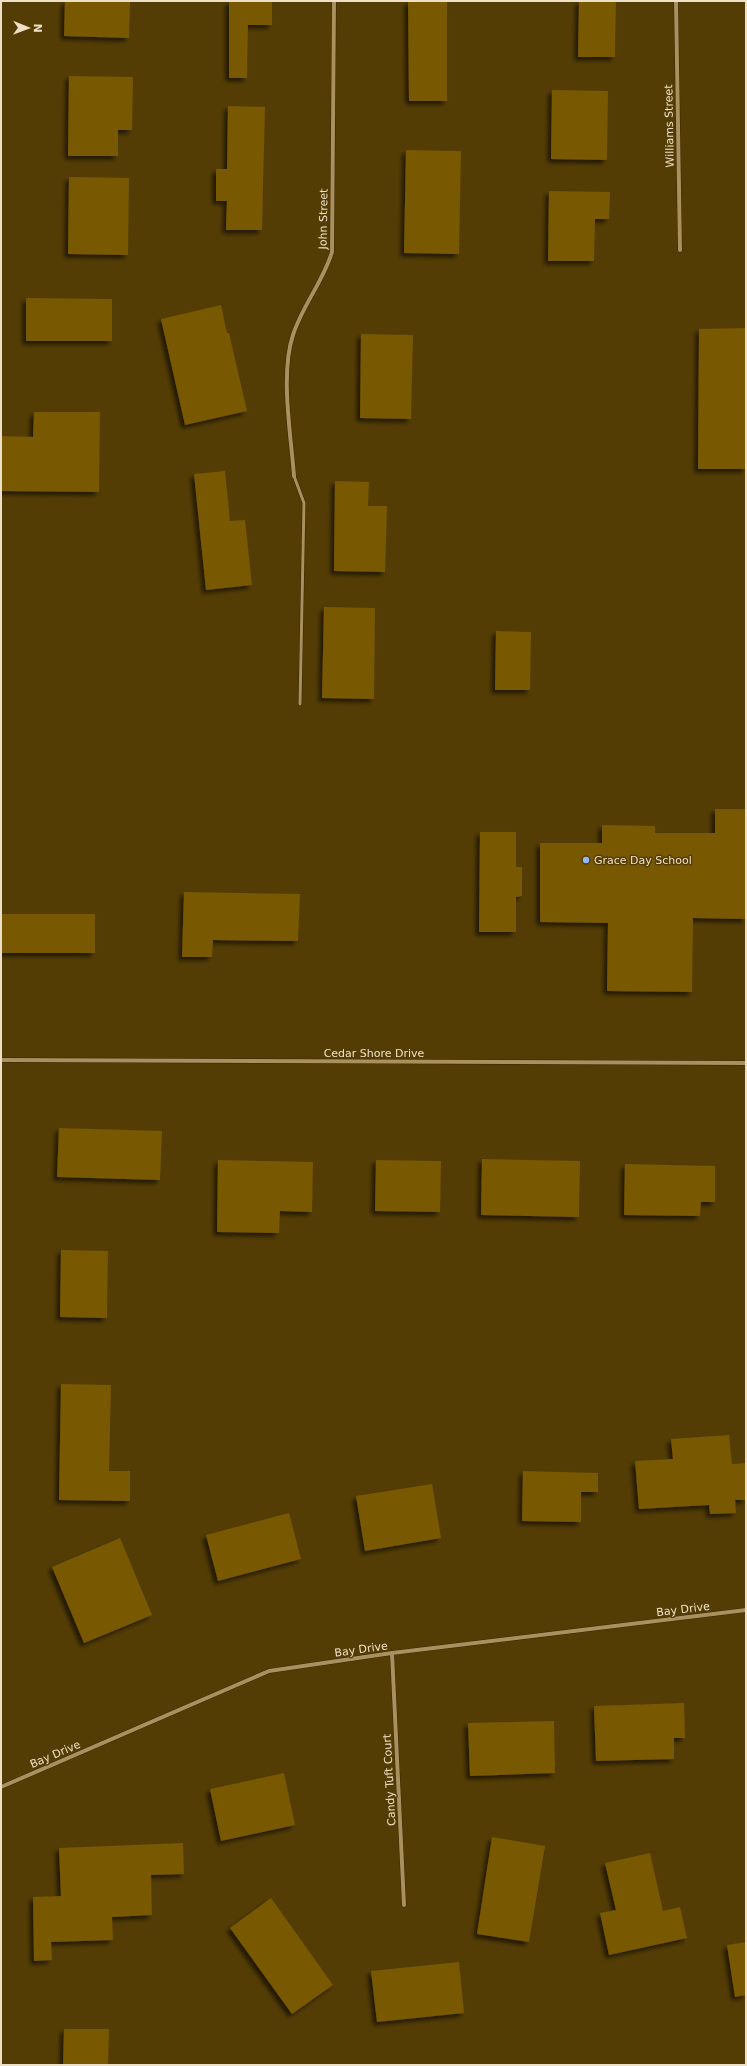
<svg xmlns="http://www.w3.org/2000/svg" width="747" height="2066" viewBox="0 0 747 2066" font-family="'DejaVu Sans',sans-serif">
	<defs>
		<filter id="shadow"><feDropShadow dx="-3.5" dy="3.5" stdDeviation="2" flood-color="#0009"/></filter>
	</defs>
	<rect width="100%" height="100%" fill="#543d05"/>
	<g fill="#785803" filter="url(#shadow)">
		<path d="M65,1H130L129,38L64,36Z"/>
		<path d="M229,1H272V25H248L247,78H229Z"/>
		<path d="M408,1H447V101H409Z"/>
		<path d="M579,1H616L615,57H578Z"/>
		<path d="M69,76L133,77L132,130H118V156H68Z"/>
		<path d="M552,90L608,91L607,160L551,159Z"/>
		<path d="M228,106L265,107L262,230H226L227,201H216V169H227Z"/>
		<path d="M406,150L461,151L459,254L404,253Z"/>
		<path d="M69,177L129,178L128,255L68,254Z"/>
		<path d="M549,191L610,192L609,219H595L594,261H548Z"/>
		<path d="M26,298L112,299V341H26Z"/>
		<path d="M221,305L227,333H229L247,411L185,425L161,319Z"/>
		<path d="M746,328V469H698L699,329Z"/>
		<path d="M361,334L413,335L411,419L360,418Z"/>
		<path d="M34,412H100L99,492L1,491V436L33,437Z"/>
		<path d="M225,471L230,521L245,520L252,585L206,590L194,474Z"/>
		<path d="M335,481L369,482L368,506H387L385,572L334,571Z"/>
		<path d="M324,607L375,608L374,699L322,698Z"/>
		<path d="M496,631L531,632L530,690H495Z"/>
		<path d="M715,809H746V919L693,918L692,992L607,991L608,923L540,922V843H602V825L655,826V833H715Z"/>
		<path d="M480,832H516V867H522V896L516,897V932H479Z"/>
		<path d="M184,892L300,894L298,941L213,940L212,957H182Z"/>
		<rect x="1" y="914" width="94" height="39"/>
		<path d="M59,1128L162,1131L160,1180L57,1177Z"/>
		<path d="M482,1159L580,1161L579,1217L481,1215Z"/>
		<path d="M218,1160L313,1162L312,1212L280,1211L279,1233L217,1232Z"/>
		<path d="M376,1160L441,1161L440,1212L375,1211Z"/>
		<path d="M625,1164L715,1166V1202H701L700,1216L624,1215Z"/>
		<path d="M61,1250L108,1251L107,1318L60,1317Z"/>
		<path d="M61,1384L111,1385L109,1471H130V1501L59,1500Z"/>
		<path d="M729,1435L732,1464L746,1463V1500H735L736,1513L710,1514L709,1505L639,1509L635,1461L673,1459L671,1439Z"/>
		<path d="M523,1471L598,1473V1492H581V1522L522,1521Z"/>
		<path d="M432,1484L441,1538L365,1551L356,1496Z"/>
		<path d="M289,1513L301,1559L218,1581L206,1535Z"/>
		<path d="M120,1538L152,1615L84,1643L52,1567Z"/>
		<path d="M684,1703L685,1738H674V1759L596,1761L594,1706Z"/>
		<path d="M554,1721L555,1773L470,1776L468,1723Z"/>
		<path d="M284,1773L295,1825L221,1841L210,1789Z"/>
		<path d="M492,1837L545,1846L529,1942L477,1934Z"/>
		<path d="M183,1843L184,1874L151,1875L152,1915L112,1917L113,1940L51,1942L52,1960L34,1961L33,1897L61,1896L59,1848Z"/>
		<path d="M650,1853L663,1911L680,1907L687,1938L609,1955L600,1913L616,1910L605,1863Z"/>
		<path d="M271,1898L333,1985L292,2014L230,1928Z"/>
		<path d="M746,1942V1995L735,1997L727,1945Z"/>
		<path d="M459,1962L464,2013L377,2022L371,1971Z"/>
		<path d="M64,2029H109L108,2065H63Z"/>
	</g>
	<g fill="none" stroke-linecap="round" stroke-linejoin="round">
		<g stroke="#362500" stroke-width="4">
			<path id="lane" d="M294,476L304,503L300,704"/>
		</g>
		<g stroke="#362500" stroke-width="5">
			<g id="street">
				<path d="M676,1L680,250"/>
				<path d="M294,476C291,435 280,374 293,335C302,306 323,282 332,252L334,1"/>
				<path d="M1,1060L746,1063"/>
				<path d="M392,1653L404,1905"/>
				<path d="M1,1787L269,1671L392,1653L746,1610"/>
			</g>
		</g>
		<use href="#lane" stroke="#aa905e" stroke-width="3"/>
		<use href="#street" stroke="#aa905e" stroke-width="4"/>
	</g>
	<circle fill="#93b7fd" stroke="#543d05" stroke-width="1.5" cx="586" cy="860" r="4"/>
	<g text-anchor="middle" stroke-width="3" stroke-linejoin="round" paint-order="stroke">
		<g font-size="11" fill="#eee0c7" stroke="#543d05">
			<text transform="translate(669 126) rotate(-91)" y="4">Williams Street</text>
			<text transform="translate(323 219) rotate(-89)" y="4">John Street</text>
			<text x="374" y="1057">Cedar Shore Drive</text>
			<text transform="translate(683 1609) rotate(-7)" y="4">Bay Drive</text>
			<text transform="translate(361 1649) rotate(-8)" y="4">Bay Drive</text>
			<text transform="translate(55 1754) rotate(-23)" y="4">Bay Drive</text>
			<text transform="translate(389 1780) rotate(-93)" y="4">Candy Tuft Court</text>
		</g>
		<g font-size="11" fill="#eee0c7" stroke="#543d05" text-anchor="start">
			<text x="594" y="864">Grace Day School</text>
		</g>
	</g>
	<rect width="747" height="2066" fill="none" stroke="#eee0c7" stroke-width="4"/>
	<g transform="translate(28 28) rotate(91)" stroke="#543d05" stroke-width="3" paint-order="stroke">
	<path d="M0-3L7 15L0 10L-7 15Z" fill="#eee0c7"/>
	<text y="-6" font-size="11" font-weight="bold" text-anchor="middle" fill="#eee0c7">N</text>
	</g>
</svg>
